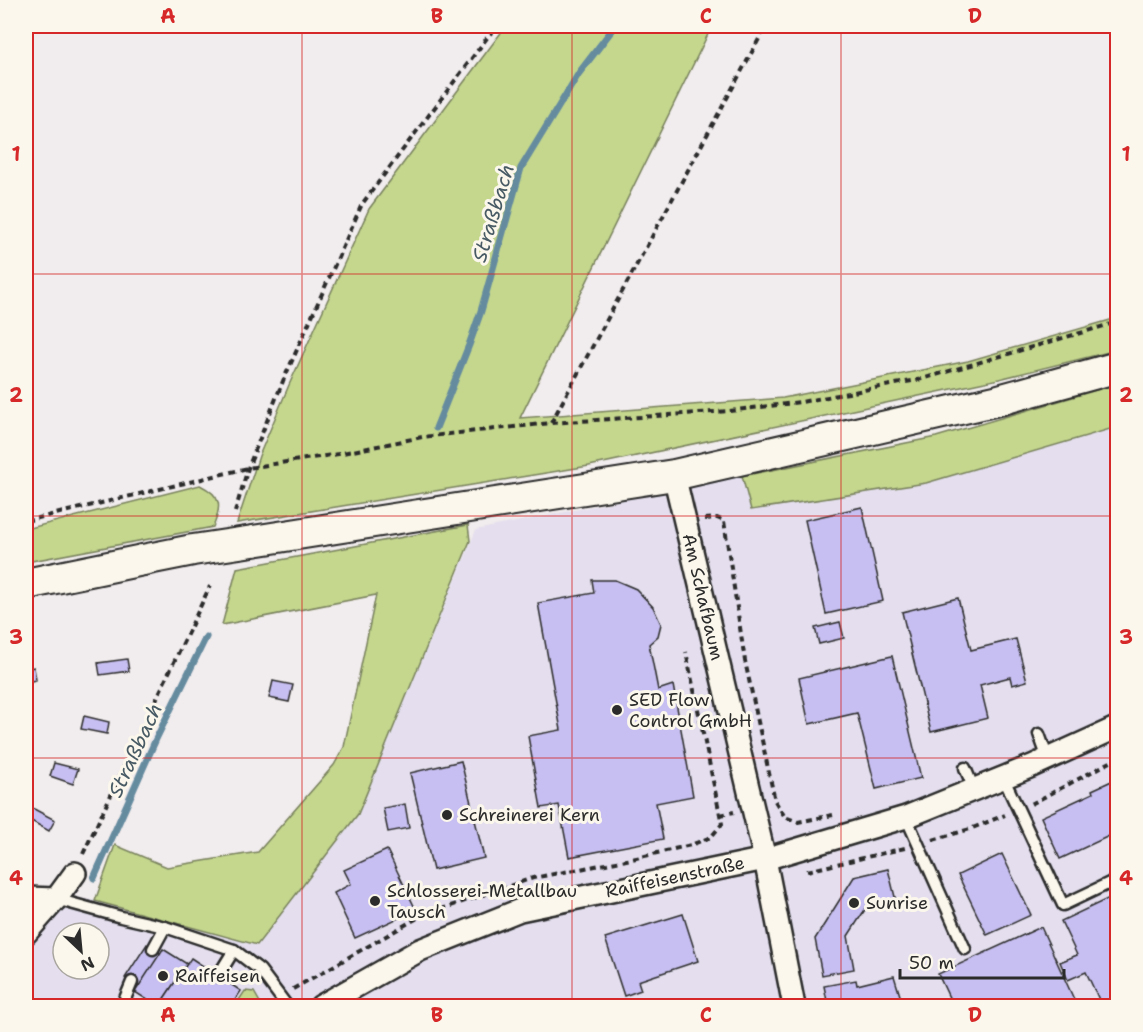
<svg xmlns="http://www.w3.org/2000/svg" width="1143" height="1032" viewBox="0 0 1143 1032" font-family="'Shantell Sans',sans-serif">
	<rect width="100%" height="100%" fill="#f1eced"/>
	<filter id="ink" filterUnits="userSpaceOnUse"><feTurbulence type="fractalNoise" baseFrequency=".0167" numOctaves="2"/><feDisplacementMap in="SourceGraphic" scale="12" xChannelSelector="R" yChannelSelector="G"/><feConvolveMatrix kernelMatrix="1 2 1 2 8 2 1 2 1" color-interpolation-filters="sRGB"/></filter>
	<g filter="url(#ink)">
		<path fill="#e4deee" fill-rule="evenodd" d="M1117,427V1006H26V886L95,901L257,945L358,814L476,530L742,476L751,510L926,483ZM63,933H99V969H63Z"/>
		<g fill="#c4d78d" stroke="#78815c" stroke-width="1.5">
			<path d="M506,26H712L520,418L783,398L968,361L1117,318V350L999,379L589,466L237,523L259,456L289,385L369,209Z"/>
			<path d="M1117,384V427L926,483L751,510L742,476L936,437Z"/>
			<path d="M200,485C222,496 222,506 213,527L26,562V529Z"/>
			<path d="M468,525L470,541L358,814L257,945L95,901L115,845L167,867L258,852L334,765L344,747L376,595L222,625L237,568Z"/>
			<path d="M245,991L254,992L262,1006H235Z"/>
		</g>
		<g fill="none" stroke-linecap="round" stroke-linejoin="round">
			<g stroke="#658b9f" stroke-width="7">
				<path d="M436,428L469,345L481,311L521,168L579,73L615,26"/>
				<path d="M94,878L156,739L206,637"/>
			</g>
		</g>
		<g fill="#c7bff1" stroke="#2b2b2b" stroke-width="1.5">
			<path d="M862,507L883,601L826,614L805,520Z"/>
			<path d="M592,580H615L636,589L653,607L661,624L658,636L649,644L658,690L673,685L693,796L656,803L663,839L569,857L559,805L541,808L528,736L561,730L538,603L594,593Z"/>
			<path d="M958,598L971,650L1016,639L1027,681L1012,685L1010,677L980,685L988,718L931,732L902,612Z"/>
			<path d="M840,622L844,638L819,644L815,628Z"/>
			<path d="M892,656L921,778L876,789L857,713L809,724L799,678Z"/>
			<path d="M127,659L129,671L100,675L98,663Z"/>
			<path d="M34,667L36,680L26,682V669Z"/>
			<path d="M273,681L293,685L289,702L269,698Z"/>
			<path d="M84,716L109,722L107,734L81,729Z"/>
			<path d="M461,761L484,858L433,870L410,773Z"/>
			<path d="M54,763L78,769L73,784L50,776Z"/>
			<path d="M1116,779L1118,781V854L1109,836L1060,859L1041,817L1093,793L1092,790Z"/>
			<path d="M405,804L409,828L388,832L383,808Z"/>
			<path d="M32,808L55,820L49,831L26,818Z"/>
			<path d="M387,850L416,910L355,938L334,893L351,884L344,870Z"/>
			<path d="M1002,854L1031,915L987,935L958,875Z"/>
			<path d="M888,869L896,901L866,908L848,936L854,969L822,975L815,939L854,877Z"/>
			<path d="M1118,894V1006H1102L1086,972L1068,980L1060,962L1077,955L1061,921Z"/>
			<path d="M683,914L698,961L638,981L641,990L624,996L605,938Z"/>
			<path d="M1041,927L1077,1006H953L938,974Z"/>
			<path d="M147,944L161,954L139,987L125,978Z"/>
			<path d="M163,949L187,964L159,1006H157L135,992Z"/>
			<path d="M191,958L241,991L231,1006H159Z"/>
			<path d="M894,976L902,1002L889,1006H828L824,986L856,980L857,985Z"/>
		</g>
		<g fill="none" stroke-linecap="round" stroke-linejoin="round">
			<g stroke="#2b2b2b" stroke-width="15">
				<g id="service">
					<path d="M1039,734L1048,759"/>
					<path d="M965,768L974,789"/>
					<path d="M1003,777L1063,905L1118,879"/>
					<path d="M906,817L965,949"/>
					<path d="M56,899L121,917L165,927L234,950L260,970L287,1006"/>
					<path d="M153,949L165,927"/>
					<path d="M218,976L234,950"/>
					<path d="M122,1006L132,982"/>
				</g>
			</g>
			<g stroke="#2b2b2b" stroke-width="26">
				<g id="minor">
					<path d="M674,475L765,859L794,1006"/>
					<path d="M26,898L56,899"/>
					<path d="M26,933L56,899L75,873"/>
					<path d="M321,1006L420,950L520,910L765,859L906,817L1032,766L1118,727"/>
				</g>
			</g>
			<g stroke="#2b2b2b" stroke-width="34">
				<g id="secondary">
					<path d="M253,541L674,475L999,400L1118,367"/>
					<path d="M26,584L143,560"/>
				</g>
			</g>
			<g stroke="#2b2b2b" stroke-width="4" stroke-dasharray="6 4.5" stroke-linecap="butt">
				<path d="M551,423L766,26"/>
				<path d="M235,512L248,468L283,381L362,204L496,26"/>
				<path d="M705,519L717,518L724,521L745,661L775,801"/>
				<path d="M26,521L248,468L338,454L422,437L551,423L729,411L801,402L922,379L1118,322"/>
				<path d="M775,801L785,817L798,822L833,815"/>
				<path d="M1031,804L1118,758"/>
				<path d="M720,815L734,812"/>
				<path d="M933,840L970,829L1005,815"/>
				<path d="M83,854L210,586"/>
				<path d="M807,871L905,848"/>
				<path d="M293,989L421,916L533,878L632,859L691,845L711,837L722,824L686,652"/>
			</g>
			<use href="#service" stroke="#fbf7ec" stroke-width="10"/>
			<use href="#minor" stroke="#fbf7ec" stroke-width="21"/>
			<use href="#secondary" stroke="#fbf7ec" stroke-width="30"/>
			<g stroke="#2b2b2b" stroke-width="34" stroke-linecap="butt">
				<path id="secondary-bridge" d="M143,560L193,550L253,541"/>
			</g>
			<use href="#secondary-bridge" stroke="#fbf7ec" stroke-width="30"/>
		</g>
	</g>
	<path fill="none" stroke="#d62828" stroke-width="1.5" stroke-opacity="0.55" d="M302,26V1006M572,26V1006M841,26V1006M26,274H1118M26,516H1118M26,758H1118"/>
	<g fill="#2b2b2b" stroke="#fbf7ec" stroke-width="2">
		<circle cx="617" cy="710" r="6"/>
		<circle cx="447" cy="815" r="6"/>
		<circle cx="375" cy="901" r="6"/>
		<circle cx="854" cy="903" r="6"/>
		<circle cx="163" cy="976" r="6"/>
	</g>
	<g text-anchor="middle" stroke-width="6" stroke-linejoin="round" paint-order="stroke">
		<g font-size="18" fill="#2b2b2b" stroke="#fbf7ec">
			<text transform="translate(703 597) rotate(77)" y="6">Am Schafbaum</text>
			<text transform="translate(675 877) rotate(-12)" y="6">Raiffeisenstraße</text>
		</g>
		<g font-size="18" fill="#2b2b2b" stroke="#fbf7ec" text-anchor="start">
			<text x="629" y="706">SED Flow<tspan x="629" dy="21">Control GmbH</tspan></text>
			<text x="459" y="821">Schreinerei Kern</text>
			<text x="387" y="897">Schlosserei-Metallbau<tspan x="387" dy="21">Tausch</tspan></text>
			<text x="866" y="909">Sunrise</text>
			<text x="175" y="982">Raiffeisen</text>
		</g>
		<g font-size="20" font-style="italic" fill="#485b65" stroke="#fbf7ec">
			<text transform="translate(493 213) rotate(-73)" y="7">Straßbach</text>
			<text transform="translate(135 750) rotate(-65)" y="7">Straßbach</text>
		</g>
	</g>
	<rect width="1143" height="1032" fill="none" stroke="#fbf7ec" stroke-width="66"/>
	<g transform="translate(81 951) rotate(154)"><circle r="28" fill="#fbf7ec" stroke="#a8a59f" stroke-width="1.5"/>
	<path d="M0-4.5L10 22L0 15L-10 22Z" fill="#2b2b2b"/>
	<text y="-9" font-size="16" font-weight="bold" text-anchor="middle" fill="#2b2b2b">N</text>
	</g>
	<path d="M900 969v9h164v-9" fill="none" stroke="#2b2b2b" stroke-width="3"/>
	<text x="909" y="969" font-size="18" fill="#2b2b2b" stroke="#fbf7ec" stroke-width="4.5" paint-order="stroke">50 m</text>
	<rect x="33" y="33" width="1077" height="966" fill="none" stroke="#d62828" stroke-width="2"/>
	<g font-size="20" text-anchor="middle" font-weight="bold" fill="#d62828">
		<text x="168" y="23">A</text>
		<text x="437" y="23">B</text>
		<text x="706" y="23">C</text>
		<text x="975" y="23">D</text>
		<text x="16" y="161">1</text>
		<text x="1126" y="161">1</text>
		<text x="16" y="402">2</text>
		<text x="1126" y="402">2</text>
		<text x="16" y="644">3</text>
		<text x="1126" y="644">3</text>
		<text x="16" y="885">4</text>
		<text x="1126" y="885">4</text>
		<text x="168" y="1022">A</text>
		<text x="437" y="1022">B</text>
		<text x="706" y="1022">C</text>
		<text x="975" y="1022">D</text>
	</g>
</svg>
